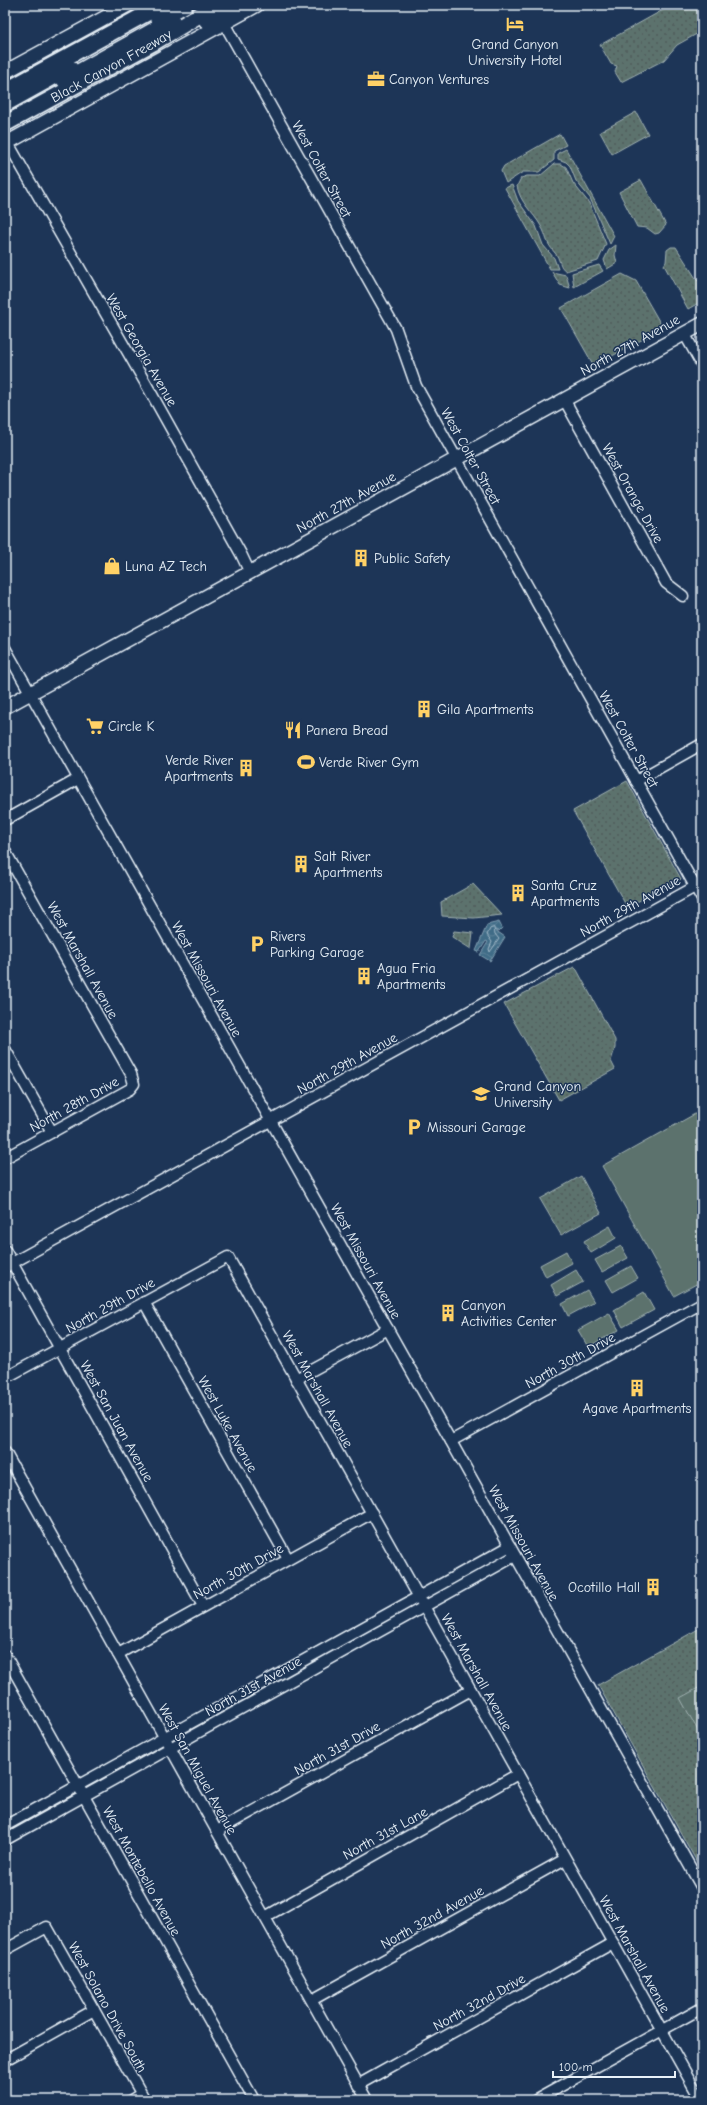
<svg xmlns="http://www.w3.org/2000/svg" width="707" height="2105" viewBox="0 0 707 2105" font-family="'Comic Neue',sans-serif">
	<defs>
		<pattern id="grass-dots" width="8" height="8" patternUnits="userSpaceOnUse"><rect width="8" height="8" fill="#5b726d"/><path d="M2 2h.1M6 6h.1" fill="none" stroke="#4f5b5a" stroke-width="1.8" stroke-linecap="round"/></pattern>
		<pattern id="water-waves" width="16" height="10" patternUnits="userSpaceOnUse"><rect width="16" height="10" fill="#416c87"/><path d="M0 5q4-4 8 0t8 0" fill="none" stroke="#5c8199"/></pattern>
	</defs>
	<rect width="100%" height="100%" fill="#1d3557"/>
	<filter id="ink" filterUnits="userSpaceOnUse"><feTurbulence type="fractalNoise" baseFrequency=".025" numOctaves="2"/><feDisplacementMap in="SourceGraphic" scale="8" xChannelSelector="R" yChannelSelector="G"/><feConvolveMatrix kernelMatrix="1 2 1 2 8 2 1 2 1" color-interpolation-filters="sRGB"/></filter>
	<g filter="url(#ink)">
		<g fill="url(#grass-dots)" stroke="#a2b2b2">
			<path d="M672,5H702V31L677,45L664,60L621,82L615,72L617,66L611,64L600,45Z"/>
			<path d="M636,112L648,134L612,154L600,132Z"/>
			<path d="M560,134L566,145L554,151V160L539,172H523L506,183L501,171L504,166Z"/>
			<path d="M566,149L614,236L610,244L590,198L576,181L570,166L566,162L558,159V153Z"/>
			<path d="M554,164H561L566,167L573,183L589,203L606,244L598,261L566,271C559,267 560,258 555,253C544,240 548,238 541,226C533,212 520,203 517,186L521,178L527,176H540Z"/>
			<path d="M641,180L666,225L659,233L655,234L647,228L637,227L619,192Z"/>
			<path d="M512,185L518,201L536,226L543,245L554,258L558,269H550L505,188Z"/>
			<path d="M616,245L615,255L617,263L607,269L604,260L609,250Z"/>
			<path d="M671,247H676L697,280L702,283V301L688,309L664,265L666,262L667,250Z"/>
			<path d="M599,265L603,271L574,287L572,273Z"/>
			<path d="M552,272L566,275L570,288L560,285Z"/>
			<path d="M622,274L636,281L663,328L594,366L561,308Z"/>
			<path d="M627,781L681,879L627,907L573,811Z"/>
			<path d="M473,884L502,915L474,918L442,916L441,902Z"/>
			<path d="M454,931L473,933L471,949L452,937Z"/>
			<path d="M574,967L577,970L615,1040V1048L611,1061L615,1069L559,1100L504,1004Z"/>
			<path d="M581,1176L601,1213L561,1235L540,1199Z"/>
			<path d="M702,1627V1871L598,1685Z"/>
		</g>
		<g fill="#5b726d" stroke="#a2b2b2">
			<path d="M702,1110V1281L674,1296L602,1166Z"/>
			<path d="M610,1226L616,1238L591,1253L584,1241Z"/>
			<path d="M621,1246L628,1258L602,1272L595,1260Z"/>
			<path d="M566,1251L572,1263L546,1277L540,1265Z"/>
			<path d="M631,1266L638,1278L613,1292L606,1280Z"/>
			<path d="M576,1270L583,1282L557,1296L551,1285Z"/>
			<path d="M587,1290L594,1302L568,1316L562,1304Z"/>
			<path d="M644,1292L654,1310L623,1327L614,1310Z"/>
			<path d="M609,1313L619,1330L588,1347L578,1330Z"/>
			<path d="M702,1686V1738L680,1698Z"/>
		</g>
		<path fill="url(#water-waves)" stroke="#84a1b4" d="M499,922L502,928L499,931L495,930L505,937L490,961L480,955L488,942L486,941L479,952L476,951L487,925Z"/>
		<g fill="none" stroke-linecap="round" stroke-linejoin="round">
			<path stroke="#a5bccb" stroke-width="1" d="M494,928L495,934L499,939L490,952L489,949L492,942L487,935L490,929Z"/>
			<g stroke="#e8f1f8" stroke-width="13">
				<g id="minor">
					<path d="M224,23L396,329L416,386L702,899"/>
					<path d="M8,143L150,391L241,554L250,573"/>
					<path d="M684,333L702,365"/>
					<path d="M564,399L666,583L683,596"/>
					<path d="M5,648L702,1888"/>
					<path d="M636,781L702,744"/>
					<path d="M5,820L78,779"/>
					<path d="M5,851L131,1074L134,1084L130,1089L5,1158"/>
					<path d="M5,1049L52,1132"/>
					<path d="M5,1250L203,1606"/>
					<path d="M5,1267L702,883"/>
					<path d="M144,1302L288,1559"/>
					<path d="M5,1378L228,1257L701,2100"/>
					<path d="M296,1379L388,1329"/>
					<path d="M451,1441L702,1303"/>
					<path d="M5,1452L367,2100"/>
					<path d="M118,1654L372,1513"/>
					<path d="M5,1655L254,2100"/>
					<path d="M5,1826L510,1546"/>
					<path d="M217,1831L471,1690"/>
					<path d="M5,1840L515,1556"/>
					<path d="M265,1917L518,1774"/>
					<path d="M5,1950L47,1927L145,2100"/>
					<path d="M312,2000L565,1859"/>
					<path d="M5,2060L94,2010"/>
					<path d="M358,2085L613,1943"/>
					<path d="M131,2100L141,2094"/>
					<path d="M536,2100L702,2008"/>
				</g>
			</g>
			<g stroke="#e8f1f8" stroke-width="16">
				<g id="major">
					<path d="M5,72L128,5"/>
					<path d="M5,144L257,5"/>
					<path d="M5,707L702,324"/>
				</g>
			</g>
			<g stroke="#e8f1f8" stroke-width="18">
				<g id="highway">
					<path d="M158,20L185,5"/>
					<path d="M206,20L237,5"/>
					<path d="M64,80L172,20"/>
					<path d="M5,91L162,5"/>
					<path d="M5,104L70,68"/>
					<path id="s1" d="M5,124L153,43L216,5"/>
				</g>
			</g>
			<use href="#minor" stroke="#1d3557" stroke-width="10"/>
			<use href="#major" stroke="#1d3557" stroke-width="13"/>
			<use href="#highway" stroke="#1d3557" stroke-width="15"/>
		</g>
	</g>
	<defs>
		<g id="hotel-bare" transform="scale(1.38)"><path d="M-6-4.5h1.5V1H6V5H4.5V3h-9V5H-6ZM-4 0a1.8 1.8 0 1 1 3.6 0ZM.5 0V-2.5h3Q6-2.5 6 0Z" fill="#ffd166" stroke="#1d3557" stroke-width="2.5" paint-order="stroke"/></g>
		<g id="office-bare" transform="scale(1.38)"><path d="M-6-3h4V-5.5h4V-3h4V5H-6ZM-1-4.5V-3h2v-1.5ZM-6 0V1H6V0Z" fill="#ffd166" stroke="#1d3557" stroke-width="2.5" paint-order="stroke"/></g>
		<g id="building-bare" transform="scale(1.38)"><path d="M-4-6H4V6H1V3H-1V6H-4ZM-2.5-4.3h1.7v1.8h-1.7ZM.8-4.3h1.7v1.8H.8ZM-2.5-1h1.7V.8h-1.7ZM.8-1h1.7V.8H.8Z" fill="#ffd166" stroke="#1d3557" stroke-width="2.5" paint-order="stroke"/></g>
		<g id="shop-bare" transform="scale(1.38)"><path d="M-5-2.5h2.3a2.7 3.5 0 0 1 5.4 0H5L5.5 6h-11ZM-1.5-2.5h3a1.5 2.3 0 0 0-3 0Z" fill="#ffd166" stroke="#1d3557" stroke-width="2.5" paint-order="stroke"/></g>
		<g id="supermarket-bare" transform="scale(1.38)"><path d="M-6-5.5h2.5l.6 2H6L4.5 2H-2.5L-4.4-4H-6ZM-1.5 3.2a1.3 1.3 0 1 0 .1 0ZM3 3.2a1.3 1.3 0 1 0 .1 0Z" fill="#ffd166" stroke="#1d3557" stroke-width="2.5" paint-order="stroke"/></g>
		<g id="restaurant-bare" transform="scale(1.38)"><path d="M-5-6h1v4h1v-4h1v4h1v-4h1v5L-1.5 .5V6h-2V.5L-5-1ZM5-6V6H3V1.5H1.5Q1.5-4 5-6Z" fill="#ffd166" stroke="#1d3557" stroke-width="2.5" paint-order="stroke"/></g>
		<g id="stadium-bare" transform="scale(1.38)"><path d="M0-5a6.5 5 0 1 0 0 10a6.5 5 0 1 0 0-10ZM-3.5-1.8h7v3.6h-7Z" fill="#ffd166" stroke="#1d3557" stroke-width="2.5" paint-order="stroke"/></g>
		<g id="parking-bare" transform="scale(1.38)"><path d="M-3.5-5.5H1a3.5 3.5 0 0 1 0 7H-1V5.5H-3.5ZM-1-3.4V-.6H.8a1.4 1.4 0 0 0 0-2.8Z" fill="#ffd166" stroke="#1d3557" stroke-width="2.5" paint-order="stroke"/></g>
		<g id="university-bare" transform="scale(1.38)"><path d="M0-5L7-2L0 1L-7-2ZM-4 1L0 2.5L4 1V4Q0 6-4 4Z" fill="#ffd166" stroke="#1d3557" stroke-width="2.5" paint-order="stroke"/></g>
	</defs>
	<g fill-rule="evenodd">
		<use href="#hotel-bare" x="515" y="24"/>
		<use href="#office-bare" x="376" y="79"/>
		<use href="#building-bare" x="361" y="558"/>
		<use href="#shop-bare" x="112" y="566"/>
		<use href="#building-bare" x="424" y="709"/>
		<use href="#supermarket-bare" x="95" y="726"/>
		<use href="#restaurant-bare" x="293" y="730"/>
		<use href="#stadium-bare" x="306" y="762"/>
		<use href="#building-bare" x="246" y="768"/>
		<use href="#building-bare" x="301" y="864"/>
		<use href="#building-bare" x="518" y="893"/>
		<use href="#parking-bare" x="257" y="944"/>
		<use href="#building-bare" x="364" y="976"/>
		<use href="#university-bare" x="481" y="1094"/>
		<use href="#parking-bare" x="414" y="1127"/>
		<use href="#building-bare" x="448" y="1313"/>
		<use href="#building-bare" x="637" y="1388"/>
		<use href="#building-bare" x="653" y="1587"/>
	</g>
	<g text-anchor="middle" stroke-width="3" stroke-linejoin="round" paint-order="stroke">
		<g font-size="14" fill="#e8f1f8" stroke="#1d3557" text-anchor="start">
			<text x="515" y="49" text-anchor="middle">Grand Canyon<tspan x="515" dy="16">University Hotel</tspan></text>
			<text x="389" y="84">Canyon Ventures</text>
			<text x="374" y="563">Public Safety</text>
			<text x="125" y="571">Luna AZ Tech</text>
			<text x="437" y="714">Gila Apartments</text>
			<text x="108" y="731">Circle K</text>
			<text x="306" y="735">Panera Bread</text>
			<text x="233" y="765" text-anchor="end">Verde River<tspan x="233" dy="16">Apartments</tspan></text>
			<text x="319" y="767">Verde River Gym</text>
			<text x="314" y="861">Salt River<tspan x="314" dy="16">Apartments</tspan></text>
			<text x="531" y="890">Santa Cruz<tspan x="531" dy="16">Apartments</tspan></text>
			<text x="270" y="941">Rivers<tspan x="270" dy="16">Parking Garage</tspan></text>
			<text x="377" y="973">Agua Fria<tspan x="377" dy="16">Apartments</tspan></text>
			<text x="494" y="1091">Grand Canyon<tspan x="494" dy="16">University</tspan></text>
			<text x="427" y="1132">Missouri Garage</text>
			<text x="461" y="1310">Canyon<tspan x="461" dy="16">Activities Center</tspan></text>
			<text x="637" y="1413" text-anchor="middle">Agave Apartments</text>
			<text x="640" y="1592" text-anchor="end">Ocotillo Hall</text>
		</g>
		<g font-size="14" fill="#e8f1f8" stroke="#1d3557">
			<text dy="5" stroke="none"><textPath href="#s1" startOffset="121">Black Canyon Freeway</textPath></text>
			<text transform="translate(322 169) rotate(61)" y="5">West Colter Street</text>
			<text transform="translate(630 345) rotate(-29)" y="5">North 27th Avenue</text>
			<text transform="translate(142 350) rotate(60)" y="5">West Georgia Avenue</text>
			<text transform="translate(471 456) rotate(61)" y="5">West Colter Street</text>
			<text transform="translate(633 493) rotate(61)" y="5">West Orange Drive</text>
			<text transform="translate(346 502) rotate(-29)" y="5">North 27th Avenue</text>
			<text transform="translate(629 739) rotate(61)" y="5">West Colter Street</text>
			<text transform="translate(630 906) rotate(-29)" y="5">North 29th Avenue</text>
			<text transform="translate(83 960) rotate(61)" y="5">West Marshall Avenue</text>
			<text transform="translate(207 979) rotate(61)" y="5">West Missouri Avenue</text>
			<text transform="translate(347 1063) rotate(-29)" y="5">North 29th Avenue</text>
			<text transform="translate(74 1104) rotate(-29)" y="5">North 28th Drive</text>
			<text transform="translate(366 1261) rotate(61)" y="5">West Missouri Avenue</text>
			<text transform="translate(110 1305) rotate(-29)" y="5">North 29th Drive</text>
			<text transform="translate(570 1360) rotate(-29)" y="5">North 30th Drive</text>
			<text transform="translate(318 1389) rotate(61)" y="5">West Marshall Avenue</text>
			<text transform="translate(117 1421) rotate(61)" y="5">West San Juan Avenue</text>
			<text transform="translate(228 1424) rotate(61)" y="5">West Luke Avenue</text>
			<text transform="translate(524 1543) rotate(61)" y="5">West Missouri Avenue</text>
			<text transform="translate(238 1571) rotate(-29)" y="5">North 30th Drive</text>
			<text transform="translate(477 1672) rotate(61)" y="5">West Marshall Avenue</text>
			<text transform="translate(253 1686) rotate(-29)" y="5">North 31st Avenue</text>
			<text transform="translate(337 1748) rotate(-29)" y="5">North 31st Drive</text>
			<text transform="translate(198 1769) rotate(61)" y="5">West San Miguel Avenue</text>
			<text transform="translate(385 1833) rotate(-29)" y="5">North 31st Lane</text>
			<text transform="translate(142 1871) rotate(61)" y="5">West Montebello Avenue</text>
			<text transform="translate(432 1917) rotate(-29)" y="5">North 32nd Avenue</text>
			<text transform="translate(635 1954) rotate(61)" y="5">West Marshall Avenue</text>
			<text transform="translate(479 2002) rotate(-29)" y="5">North 32nd Drive</text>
			<text transform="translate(108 2007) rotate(61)" y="5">West Solano Drive South</text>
		</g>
	</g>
	<rect width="707" height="2105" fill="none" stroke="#1d3557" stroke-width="20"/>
	<rect x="10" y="10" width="687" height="2085" fill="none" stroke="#e8f1f8" stroke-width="1.5" filter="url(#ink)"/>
	<path d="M553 2071v6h122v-6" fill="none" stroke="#e8f1f8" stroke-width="2"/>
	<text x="559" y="2071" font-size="12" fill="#e8f1f8" stroke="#1d3557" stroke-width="3" paint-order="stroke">100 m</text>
</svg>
